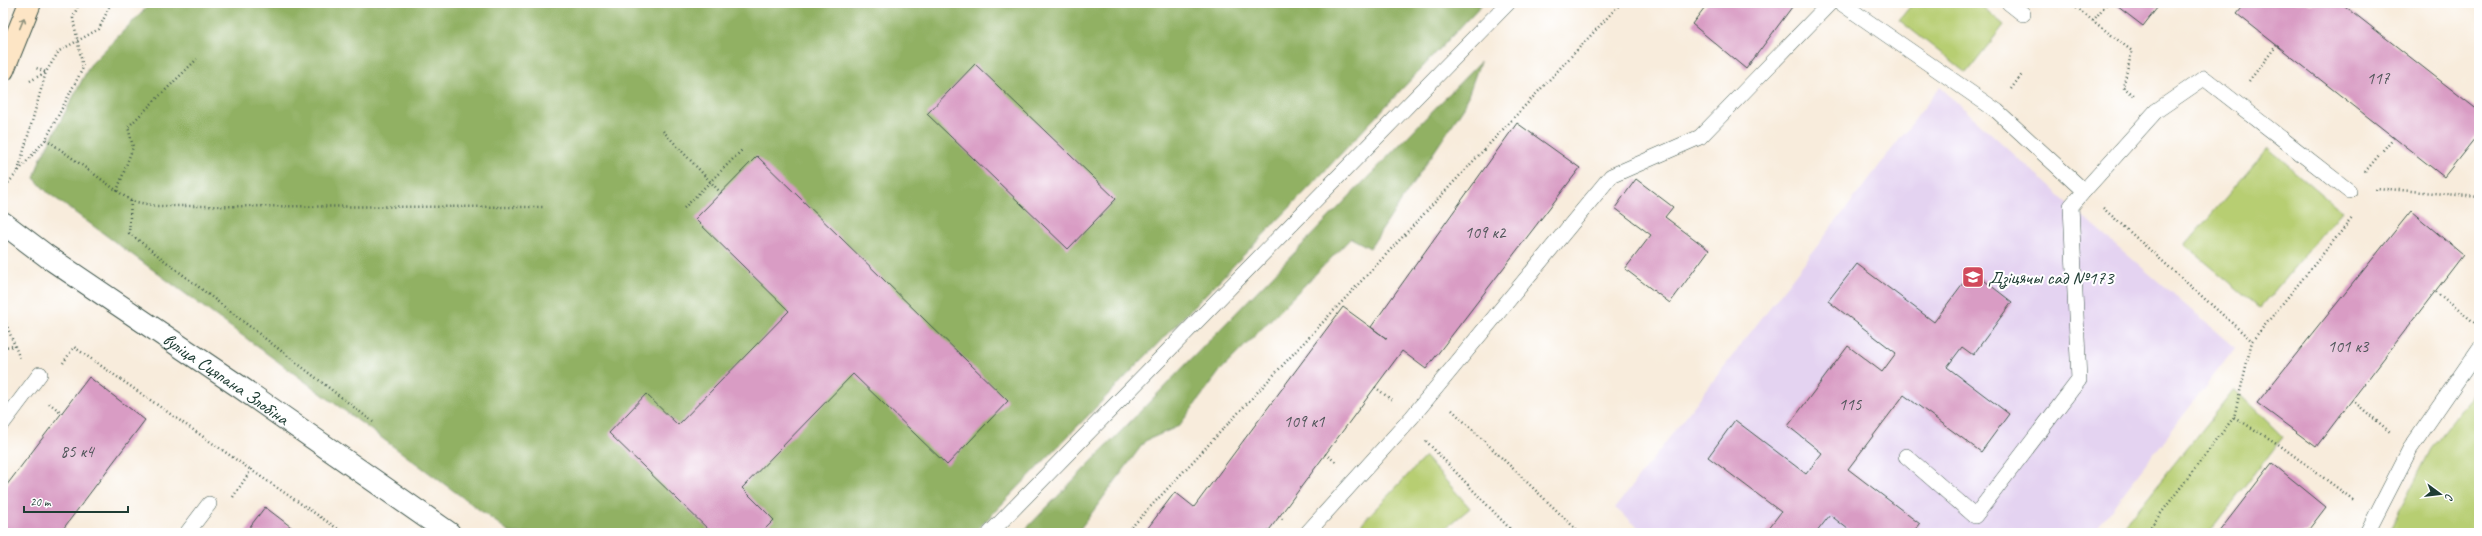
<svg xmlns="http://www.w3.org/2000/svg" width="2482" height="536" viewBox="0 0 2482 536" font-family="Caveat,sans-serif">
	<rect width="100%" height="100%" fill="#fff"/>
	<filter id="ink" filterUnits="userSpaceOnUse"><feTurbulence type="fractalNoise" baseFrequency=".025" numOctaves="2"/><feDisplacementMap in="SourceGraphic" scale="8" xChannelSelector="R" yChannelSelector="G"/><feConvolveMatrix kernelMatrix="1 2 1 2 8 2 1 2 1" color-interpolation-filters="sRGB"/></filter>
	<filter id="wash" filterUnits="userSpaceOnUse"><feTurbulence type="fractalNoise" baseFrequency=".012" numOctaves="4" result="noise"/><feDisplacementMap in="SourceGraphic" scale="16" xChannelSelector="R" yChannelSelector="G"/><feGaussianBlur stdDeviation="0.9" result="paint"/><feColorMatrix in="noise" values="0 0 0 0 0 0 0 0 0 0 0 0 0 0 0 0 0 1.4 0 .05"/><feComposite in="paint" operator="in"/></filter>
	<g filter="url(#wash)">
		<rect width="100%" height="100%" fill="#f8ecdc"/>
		<path fill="#e4d3f1" d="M1940,87L2071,206L2235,348L2093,533H1645L1615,508Z"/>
		<g fill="#b7ce72" stroke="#6b8653">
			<path d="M1913,3H1978L2004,25L1966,73L1899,20Z"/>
			<path d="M2268,148L2342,211L2260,308L2185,245Z"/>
			<path d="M2479,387V533H2388L2431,449Z"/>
			<path d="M2234,389L2283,437L2209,533H2119Z"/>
			<path d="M1425,457L1470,508L1440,533H1369L1361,524Z"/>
		</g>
		<g fill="#91b164" stroke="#58774c">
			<path d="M151,3H1483L1304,193L974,533H511L47,192L34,178L40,160L90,65Z"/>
			<path d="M1480,62L1464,107L1370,248L1351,238L1220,371L1179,426L1145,441L1077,533H1022Z"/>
		</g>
		<g id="blocks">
			<g fill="#d99cc4">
				<path d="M1708,3H1795L1746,69L1692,24Z"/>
				<path d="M2113,3H2161L2143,26Z"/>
				<path d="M2246,3H2341L2479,111V133L2444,177L2237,14Z"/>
				<path d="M975,64L1116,199L1068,249L927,114Z"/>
				<path d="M1517,123L1580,168L1426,369L1402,351L1267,533H1144L1175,492L1194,507L1343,307L1387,339L1371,327Z"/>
				<path d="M757,156L1008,401L947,465L853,374L742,488L774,520L761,533H712L609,433L646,394L678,425L789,311L695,219Z"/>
				<path d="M1636,179L1673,207L1665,217L1709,250L1670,303L1625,269L1651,235L1615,208Z"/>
				<path d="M2411,211L2463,255L2316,447L2257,403Z"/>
				<path d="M1857,264L1934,322L1972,271L2012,302L1973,355L1962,347L1947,367L2009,414L1981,452L1904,395L1848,469L1920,524L1913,533H1853L1830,515L1816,533H1765L1781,512L1708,457L1735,420L1806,474L1822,453L1788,426L1848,346L1882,372L1896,353L1828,301Z"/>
				<path d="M89,377L145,420L60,533H3V490Z"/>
				<path d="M2272,463L2326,507L2306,533H2218Z"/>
				<path d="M265,507L299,533H245Z"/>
			</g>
		</g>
	</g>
	<g filter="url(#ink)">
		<use href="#blocks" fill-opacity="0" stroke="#40574d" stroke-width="1"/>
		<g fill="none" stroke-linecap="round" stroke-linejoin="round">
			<g stroke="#40574d" stroke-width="16">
				<g id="lane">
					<path d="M1841,3L1997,111L2084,191L2071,206L2079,380L1975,516L1906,456"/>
					<path d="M2009,3L2023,14"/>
					<path d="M2084,191L2156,111L2204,78L2349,191"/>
					<path d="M3,423L40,374"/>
					<path d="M187,533L209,504"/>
					<path d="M990,533L1508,3"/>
					<path d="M1307,533L1412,417L1611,176L1700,137L1830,3"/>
					<path d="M2367,533L2410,449L2479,349"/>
				</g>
			</g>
			<g stroke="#40574d" stroke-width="24">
				<g id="street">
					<path id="s1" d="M3,223L48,257L240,387L449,533"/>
				</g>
			</g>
			<g stroke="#40574d" stroke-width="24">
				<path id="secondary" d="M3,70L30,3"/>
			</g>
			<g stroke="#40574d" stroke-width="2.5" stroke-dasharray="1 3" stroke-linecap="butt">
				<path d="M2070,3L2132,51L2123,87L2135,96"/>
				<path d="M2093,21L2107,3"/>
				<path d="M30,81L46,72L59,51L99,29L111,3"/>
				<path d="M2249,81L2277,45"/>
				<path d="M2011,89L2023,73"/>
				<path d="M663,131L721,193"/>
				<path d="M46,139L131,201L157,206L545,207"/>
				<path d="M18,171L46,72L36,68"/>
				<path d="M2365,172L2394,137"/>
				<path d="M3,189L46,139L83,68L73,18L79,3"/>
				<path d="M2376,190L2377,188L2479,197"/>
				<path d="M117,191L133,147L128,127L197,59"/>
				<path d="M131,201L129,233L373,422"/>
				<path d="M684,208L743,149"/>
				<path d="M2103,208L2252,341"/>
				<path d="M2436,292L2475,323"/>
				<path d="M3,316L20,359"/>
				<path d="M3,347L15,346"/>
				<path d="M63,363L74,347L251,470"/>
				<path d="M1375,387L1393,401"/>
				<path d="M2352,400L2390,432"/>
				<path d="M49,403L62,413"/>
				<path d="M1452,410L1580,533"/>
				<path d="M2234,417L2278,444L2355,501"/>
				<path d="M1426,441L1514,533"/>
				<path d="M1325,454L1336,462"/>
				<path d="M3,479L9,483"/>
				<path d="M233,497L251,470L344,533"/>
				<path d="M1279,516L1285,521"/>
				<path d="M1126,533L1621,3"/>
				<path d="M2146,533L2234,417L2252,341L2353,217"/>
			</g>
			<use href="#lane" stroke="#fff" stroke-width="15"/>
			<use href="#street" stroke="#fff" stroke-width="22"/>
			<use href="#secondary" stroke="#fde5c5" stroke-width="22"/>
		</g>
		<defs><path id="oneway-shaft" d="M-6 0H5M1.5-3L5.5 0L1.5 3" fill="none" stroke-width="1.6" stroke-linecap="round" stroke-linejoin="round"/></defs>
		<use stroke="#8e917c" href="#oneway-shaft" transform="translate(22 23) rotate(-68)"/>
	</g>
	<defs>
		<g id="school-square" transform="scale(1.15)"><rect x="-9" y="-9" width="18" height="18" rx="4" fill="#d1495b" stroke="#fff"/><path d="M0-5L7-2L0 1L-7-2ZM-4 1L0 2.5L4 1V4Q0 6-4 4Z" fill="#fff"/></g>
	</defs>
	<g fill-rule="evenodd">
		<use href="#school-square" x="1973" y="277"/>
	</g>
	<g text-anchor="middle" stroke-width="4" stroke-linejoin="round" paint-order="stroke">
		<g font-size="17" fill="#4e5558">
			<text x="2378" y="84">117</text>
			<text x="1485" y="238">109 к2</text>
			<text x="2348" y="352">101 к3</text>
			<text x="1850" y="410">115</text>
			<text x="1304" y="427">109 к1</text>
			<text x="77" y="457">85 к4</text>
		</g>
		<g font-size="19" fill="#1f3d34" stroke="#fff" text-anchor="start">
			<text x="1988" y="284">Дзіцячы сад №173</text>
		</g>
		<g font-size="19" fill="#1f3d34" stroke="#fff">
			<text dy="7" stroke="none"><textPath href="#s1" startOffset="272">вуліца Сцяпана Злобіна</textPath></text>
		</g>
	</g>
	<rect width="2482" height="536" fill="none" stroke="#fff" stroke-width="16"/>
	<g transform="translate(2440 494) rotate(105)" stroke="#ffffff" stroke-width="3" paint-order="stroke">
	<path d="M0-3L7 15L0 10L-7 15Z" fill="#1f3d34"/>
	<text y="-6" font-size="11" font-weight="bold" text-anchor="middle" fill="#1f3d34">С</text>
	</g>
	<path d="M24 506v6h104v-6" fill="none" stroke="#1f3d34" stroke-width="2"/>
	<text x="30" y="506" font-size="12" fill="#1f3d34" stroke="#ffffff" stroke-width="3" paint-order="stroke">20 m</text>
</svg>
